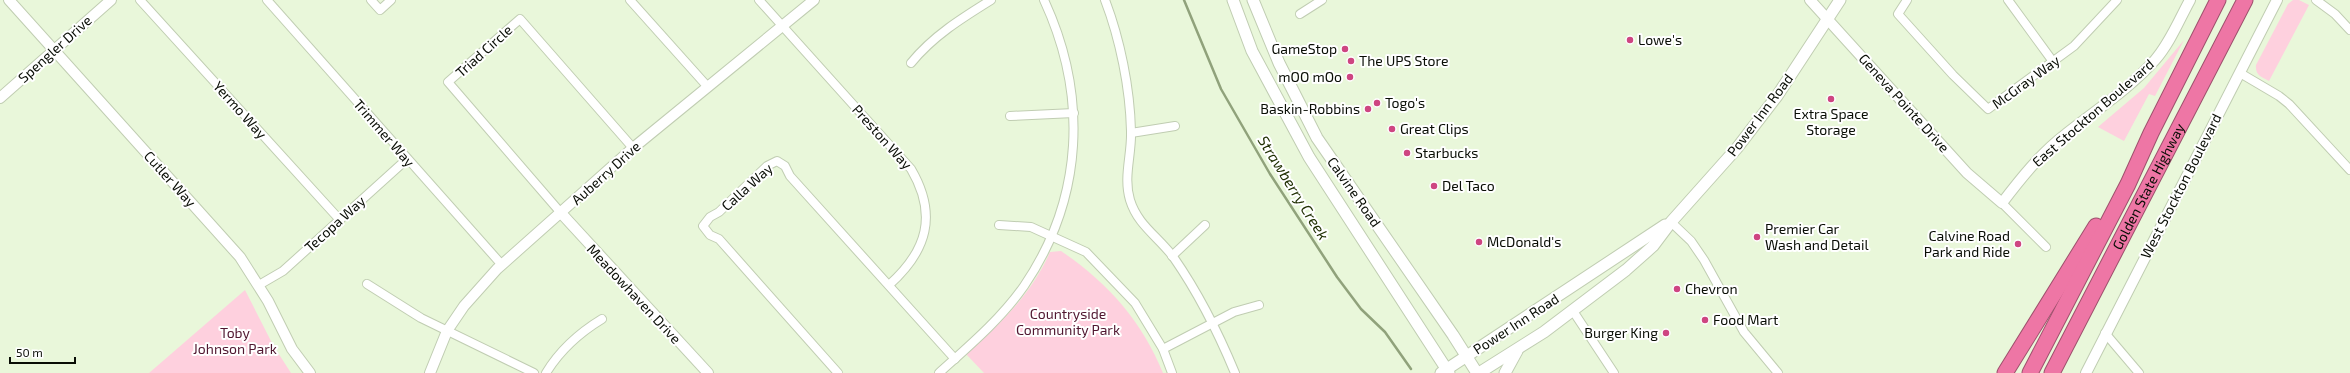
<svg xmlns="http://www.w3.org/2000/svg" width="2350" height="373" viewBox="0 0 2350 373" font-family="'Exo 2',sans-serif">
	<rect width="100%" height="100%" fill="#e9f7da"/>
	<g fill="#fed0de">
		<path d="M2293,0H2299L2309,5L2269,81C2261,77 2255,75 2256,65L2288,4Z"/>
		<path d="M2184,40L2155,96L2149,94L2124,141L2098,127L2144,88Z"/>
		<path d="M1061,251C1107,282 1142,321 1163,373H984L966,354C1001,323 1031,295 1050,252Z"/>
		<path d="M245,290L273,345L291,373H149Z"/>
	</g>
	<g fill="none" stroke-linecap="round" stroke-linejoin="round">
		<path stroke="#90a27b" stroke-width="2.5" d="M1184,0L1221,89L1270,174L1337,277L1361,309L1385,332L1411,369"/>
		<g stroke="#c0cdb2" stroke-width="10">
			<g id="minor">
				<path d="M140,0L340,220"/>
				<path d="M267,0L502,265"/>
				<path d="M371,0L380,10L391,0"/>
				<path d="M630,0L707,86"/>
				<path d="M759,0L911,169C938,215 927,251 889,285"/>
				<path d="M1105,0C1120,39 1130,88 1131,131C1132,154 1123,177 1130,200C1138,226 1159,237 1174,258C1199,294 1218,332 1235,373"/>
				<path d="M1907,0L1898,14L1953,75L1988,109L2074,46L2117,0"/>
				<path d="M2008,0L2054,63"/>
				<path d="M2316,0L2335,14L2350,30"/>
				<path d="M1300,14L1322,0"/>
				<path d="M911,63C933,36 962,18 991,0"/>
				<path d="M2240,73L2279,96L2289,104L2350,170"/>
				<path d="M1010,116L1074,113"/>
				<path d="M1131,133L1175,126"/>
				<path d="M2002,203L2046,247"/>
				<path d="M561,213L448,82L520,19L633,148"/>
				<path d="M1671,222L1691,241L1704,260L1744,332L1778,373"/>
				<path d="M999,225L1031,227L1086,252L1135,303L1163,349L1172,373"/>
				<path d="M1172,256L1205,225"/>
				<path d="M367,284L421,318L534,373"/>
				<path d="M259,285L283,271L407,159"/>
				<path d="M1573,311L1614,373"/>
				<path d="M2105,333L2139,373"/>
				<path d="M1163,349L1234,312L1259,305"/>
				<path d="M546,373C560,350 579,333 602,319"/>
				<path d="M838,373L719,239L710,235L703,226L710,217L719,212L767,166L777,161L785,166L790,176L955,359"/>
				<path d="M939,373C969,346 1001,319 1024,286C1084,198 1088,95 1044,0"/>
			</g>
		</g>
		<g stroke="#c0cdb2" stroke-width="12">
			<g id="tertiary">
				<path d="M9,0L240,257L268,301L292,349L310,373"/>
				<path d="M1810,0L1967,173L2002,203C2021,178 2041,153 2066,134C2096,110 2129,89 2155,60C2170,43 2179,20 2190,0"/>
				<path d="M0,98L111,0"/>
				<path d="M561,213L708,373"/>
				<path d="M430,373L447,331L464,306L497,269L633,148L814,0"/>
				<path d="M2086,373L2277,0"/>
			</g>
		</g>
		<g stroke="#c0cdb2" stroke-width="13">
			<g id="secondary">
				<path d="M1233,0L1252,51L1309,157L1449,373"/>
				<path d="M1253,0L1279,63L1317,138L1453,335L1477,373"/>
				<path d="M1441,373L1665,225"/>
				<path d="M1479,373L1544,332L1626,270L1653,246L1671,222L1737,148L1777,96L1840,0"/>
				<path d="M1505,373L1517,351"/>
			</g>
		</g>
		<g stroke="#9e516d" stroke-width="17">
			<g id="motorway">
				<path d="M2005,373L2096,226"/>
				<path d="M2030,373L2128,184L2151,133L2218,0"/>
				<path id="s1" d="M2052,373L2245,0"/>
			</g>
		</g>
		<use href="#minor" stroke="#fff" stroke-width="8"/>
		<use href="#tertiary" stroke="#fff" stroke-width="10"/>
		<use href="#secondary" stroke="#fff" stroke-width="11"/>
		<use href="#motorway" stroke="#ee76a5" stroke-width="15"/>
	</g>
	<g fill="#ce4581" stroke="#fff" stroke-width="1.5">
		<circle cx="1630" cy="40" r="4"/>
		<circle cx="1345" cy="49" r="4"/>
		<circle cx="1351" cy="61" r="4"/>
		<circle cx="1350" cy="77" r="4"/>
		<circle cx="1831" cy="99" r="4"/>
		<circle cx="1377" cy="103" r="4"/>
		<circle cx="1368" cy="109" r="4"/>
		<circle cx="1392" cy="129" r="4"/>
		<circle cx="1407" cy="153" r="4"/>
		<circle cx="1434" cy="186" r="4"/>
		<circle cx="1757" cy="237" r="4"/>
		<circle cx="1479" cy="242" r="4"/>
		<circle cx="2018" cy="244" r="4"/>
		<circle cx="1677" cy="289" r="4"/>
		<circle cx="1705" cy="320" r="4"/>
		<circle cx="1666" cy="333" r="4"/>
	</g>
	<g text-anchor="middle" stroke-width="4" stroke-linejoin="round" paint-order="stroke">
		<g font-size="14" fill="#090d05" stroke="#fff" text-anchor="start">
			<text x="1638" y="45">Lowe's</text>
			<text x="1337" y="54" text-anchor="end">GameStop</text>
			<text x="1359" y="66">The UPS Store</text>
			<text x="1342" y="82" text-anchor="end">mOO mOo</text>
			<text x="1385" y="108">Togo's</text>
			<text x="1360" y="114" text-anchor="end">Baskin-Robbins</text>
			<text x="1831" y="119" text-anchor="middle">Extra Space<tspan x="1831" dy="16">Storage</tspan></text>
			<text x="1400" y="134">Great Clips</text>
			<text x="1415" y="158">Starbucks</text>
			<text x="1442" y="191">Del Taco</text>
			<text x="1765" y="234">Premier Car<tspan x="1765" dy="16">Wash and Detail</tspan></text>
			<text x="2010" y="241" text-anchor="end">Calvine Road<tspan x="2010" dy="16">Park and Ride</tspan></text>
			<text x="1487" y="247">McDonald's</text>
			<text x="1685" y="294">Chevron</text>
			<text x="1713" y="325">Food Mart</text>
			<text x="1658" y="338" text-anchor="end">Burger King</text>
		</g>
		<g font-size="14" fill="#090d05" stroke="#fff">
			<text transform="translate(55 49) rotate(-42)" y="5">Spengler Drive</text>
			<text transform="translate(484 51) rotate(-42)" y="5">Triad Circle</text>
			<text transform="translate(2026 82) rotate(-36)" y="5">McGray Way</text>
			<text transform="translate(1904 103) rotate(48)" y="5">Geneva Pointe Drive</text>
			<text transform="translate(240 110) rotate(48)" y="5">Yermo Way</text>
			<text transform="translate(2093 113) rotate(-41)" y="5">East Stockton Boulevard</text>
			<text transform="translate(1760 115) rotate(-53)" y="5">Power Inn Road</text>
			<text transform="translate(384 133) rotate(49)" y="5">Trimmer Way</text>
			<text transform="translate(882 137) rotate(48)" y="5">Preston Way</text>
			<text transform="translate(606 173) rotate(-42)" y="5">Auberry Drive</text>
			<text transform="translate(170 179) rotate(48)" y="5">Cutler Way</text>
			<text dy="5" stroke="none"><textPath href="#s1" startOffset="210">Golden State Highway</textPath></text>
			<text transform="translate(2181 186) rotate(-63)" y="5">West Stockton Boulevard</text>
			<text transform="translate(747 187) rotate(-42)" y="5">Calla Way</text>
			<text transform="translate(1354 192) rotate(55)" y="5">Calvine Road</text>
			<text transform="translate(335 224) rotate(-42)" y="5">Tecopa Way</text>
			<text transform="translate(634 294) rotate(47)" y="5">Meadowhaven Drive</text>
			<text transform="translate(1516 324) rotate(-33)" y="5">Power Inn Road</text>
		</g>
		<g font-size="14" fill="#501730" stroke="#fff">
			<text x="1068" y="319">Countryside<tspan x="1068" dy="16">Community Park</tspan></text>
			<text x="235" y="338">Toby<tspan x="235" dy="16">Johnson Park</tspan></text>
		</g>
		<g font-size="15" font-style="italic" fill="#203003" stroke="#fff">
			<text transform="translate(1293 188) rotate(58)" y="5">Strawberry Creek</text>
		</g>
	</g>
	<path d="M10 357v6h65v-6" fill="none" stroke="#090d05" stroke-width="2"/>
	<text x="16" y="357" font-size="12" fill="#090d05" stroke="#ffffff" stroke-width="3" paint-order="stroke">50 m</text>
</svg>
